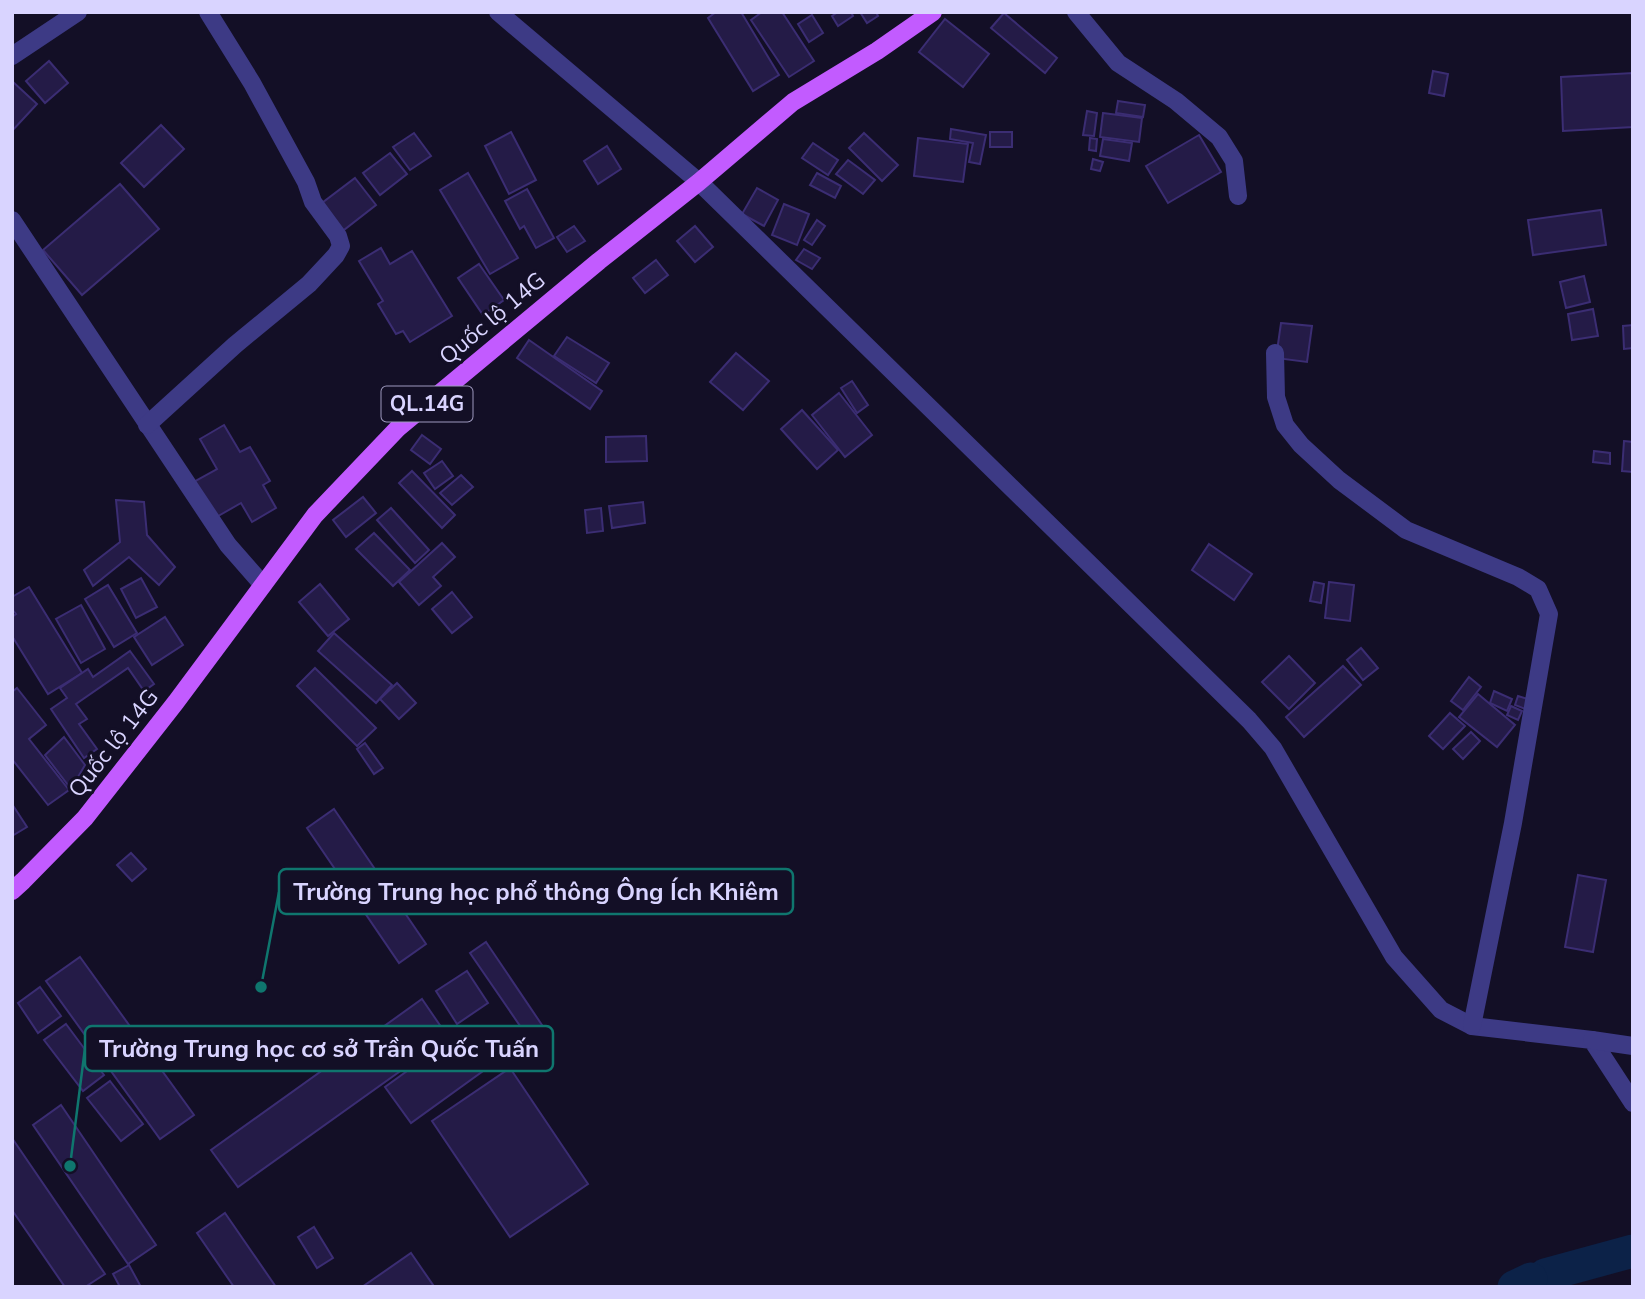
<svg xmlns="http://www.w3.org/2000/svg" width="1645" height="1299" viewBox="0 0 1645 1299" font-family="'Nunito Sans',sans-serif">
	<rect width="100%" height="100%" fill="#130f26"/>
	<g fill="none" stroke-linecap="round" stroke-linejoin="round">
		<g stroke="#0c2248" stroke-width="33">
			<path d="M1545,1275L1633,1251"/>
			<path d="M1514,1287L1531,1279"/>
		</g>
	</g>
	<g fill="#241b47" stroke="#3b2d73" stroke-width="2">
		<path d="M716,12H741L779,75L753,91L708,18Z"/>
		<path d="M762,12H782L814,61L789,77L751,20Z"/>
		<path d="M838,12H851L853,16L838,26L832,16Z"/>
		<path d="M860,12H876L878,16L867,23Z"/>
		<path d="M1004,13L1057,58L1045,73L991,28Z"/>
		<path d="M812,15L823,33L809,42L798,24Z"/>
		<path d="M945,19L989,54L963,87L919,52Z"/>
		<path d="M49,61L68,83L45,103L26,81Z"/>
		<path d="M1433,71L1448,74L1444,96L1429,93Z"/>
		<path d="M1633,73V127L1563,131L1561,77Z"/>
		<path d="M12,81L37,104L12,131Z"/>
		<path d="M1118,101L1145,105L1143,117L1116,113Z"/>
		<path d="M1087,111L1097,113L1094,136L1083,135Z"/>
		<path d="M1103,113L1142,118L1139,142L1100,137Z"/>
		<path d="M161,125L184,149L144,187L121,163Z"/>
		<path d="M951,129L986,135L980,164L969,162L973,143L950,139Z"/>
		<path d="M511,132L536,180L509,194L485,146Z"/>
		<rect x="990" y="132" width="22" height="15"/>
		<path d="M414,133L431,156L410,170L393,147Z"/>
		<path d="M864,133L898,165L882,181L849,148Z"/>
		<path d="M1199,135L1221,172L1168,203L1146,166Z"/>
		<path d="M918,138L968,144L963,182L914,176Z"/>
		<path d="M1090,138L1097,139L1096,151L1089,150Z"/>
		<path d="M1103,139L1132,143L1129,161L1100,156Z"/>
		<path d="M813,143L838,160L828,175L802,158Z"/>
		<path d="M607,146L621,169L598,184L584,161Z"/>
		<path d="M390,153L407,174L380,195L363,173Z"/>
		<path d="M1093,159L1103,162L1100,171L1091,169Z"/>
		<path d="M848,160L875,180L863,194L836,174Z"/>
		<path d="M468,173L518,258L490,274L440,190Z"/>
		<path d="M817,173L841,186L835,198L810,185Z"/>
		<path d="M355,178L376,205L340,233L318,206Z"/>
		<path d="M120,184L159,229L82,295L43,250Z"/>
		<path d="M757,188L778,200L764,226L742,214Z"/>
		<path d="M527,189L554,238L536,248L524,226L520,229L505,201Z"/>
		<path d="M784,204L809,214L797,245L772,235Z"/>
		<path d="M1601,210L1606,245L1533,255L1528,220Z"/>
		<path d="M817,220L825,226L812,245L804,240Z"/>
		<path d="M574,226L585,241L567,252L557,237Z"/>
		<path d="M695,226L713,247L695,262L677,241Z"/>
		<path d="M381,248L390,264L412,251L452,316L410,342L403,331L396,334L378,304L383,301L359,261Z"/>
		<path d="M804,249L820,258L812,269L796,260Z"/>
		<path d="M656,260L668,275L645,293L633,278Z"/>
		<path d="M479,264L504,300L483,315L458,278Z"/>
		<path d="M1584,276L1590,302L1566,308L1560,282Z"/>
		<path d="M1593,309L1598,336L1572,340L1568,314Z"/>
		<path d="M1281,323L1312,326L1307,362L1276,358Z"/>
		<path d="M1633,325V348L1624,349L1623,326Z"/>
		<path d="M567,337L609,363L596,383L554,356Z"/>
		<path d="M529,340L602,391L590,409L517,358Z"/>
		<path d="M736,353L769,381L743,410L710,382Z"/>
		<path d="M852,381L868,405L857,413L841,388Z"/>
		<path d="M839,393L872,435L845,457L812,415Z"/>
		<path d="M802,410L838,450L817,469L781,429Z"/>
		<path d="M224,425L240,452L250,447L270,481L263,485L276,508L252,522L241,503L213,519L192,483L217,469L200,439Z"/>
		<path d="M422,435L441,449L430,464L411,450Z"/>
		<path d="M646,436L647,461L606,462V437Z"/>
		<path d="M1624,441L1633,442V472L1622,471Z"/>
		<path d="M1594,451L1610,453V464L1593,462Z"/>
		<path d="M442,461L453,476L435,489L424,473Z"/>
		<path d="M412,471L455,515L442,528L399,483Z"/>
		<path d="M461,475L473,487L452,505L440,493Z"/>
		<path d="M363,497L376,513L346,537L333,520Z"/>
		<path d="M116,500L144,502L147,535L175,567L159,585L129,557L93,586L84,570L120,542Z"/>
		<path d="M643,502L645,523L612,528L609,506Z"/>
		<path d="M391,508L429,550L415,563L377,520Z"/>
		<path d="M601,508L603,531L587,533L585,510Z"/>
		<path d="M374,533L410,570L393,586L356,549Z"/>
		<path d="M442,543L455,557L433,577L441,586L419,605L399,582Z"/>
		<path d="M1209,544L1252,574L1234,600L1192,570Z"/>
		<path d="M141,578L157,607L136,618L121,589Z"/>
		<path d="M1314,582L1324,584L1321,603L1310,601Z"/>
		<path d="M1329,582L1354,585L1350,621L1325,618Z"/>
		<path d="M320,584L349,619L328,636L299,602Z"/>
		<path d="M108,585L137,633L114,647L85,599Z"/>
		<path d="M29,587L82,673L48,694L12,636V617L16,614L12,609V597Z"/>
		<path d="M452,592L472,617L452,633L432,609Z"/>
		<path d="M81,605L105,649L81,663L56,619Z"/>
		<path d="M165,617L183,645L152,665L134,637Z"/>
		<path d="M334,633L392,685L376,703L318,651Z"/>
		<path d="M1361,648L1378,668L1363,680L1347,660Z"/>
		<path d="M130,651L154,684L144,691L128,668L76,704L87,719L79,724L97,749L84,758L51,709L67,698L60,688L88,669L93,677Z"/>
		<path d="M1289,656L1315,683L1289,709L1262,682Z"/>
		<path d="M1343,666L1361,685L1304,737L1286,717Z"/>
		<path d="M315,668L376,728L357,746L297,686Z"/>
		<path d="M1469,677L1481,687L1463,710L1451,701Z"/>
		<path d="M397,683L416,703L399,719L380,699Z"/>
		<path d="M17,688L46,725L29,739L69,790L48,805L12,759V692Z"/>
		<path d="M1494,691L1512,699L1507,711L1490,703Z"/>
		<path d="M1478,694L1515,725L1497,747L1459,717Z"/>
		<path d="M1518,696L1531,700L1528,710L1515,705Z"/>
		<path d="M1511,706L1522,711L1518,720L1507,715Z"/>
		<path d="M1450,713L1465,726L1443,749L1429,736Z"/>
		<path d="M1471,732L1480,741L1463,759L1453,749Z"/>
		<path d="M64,737L85,765L71,789L45,755Z"/>
		<path d="M365,743L383,768L374,774L357,749Z"/>
		<path d="M12,804L27,827L12,836Z"/>
		<path d="M334,809L426,944L399,963L307,828Z"/>
		<path d="M131,853L146,869L132,881L117,865Z"/>
		<path d="M1578,875L1606,880L1593,952L1565,947Z"/>
		<path d="M486,942L544,1028L529,1039L470,953Z"/>
		<path d="M80,957L194,1115L160,1139L46,981Z"/>
		<path d="M467,971L488,1003L457,1024L436,991Z"/>
		<path d="M40,987L61,1016L38,1033L18,1003Z"/>
		<path d="M422,999L448,1037L238,1187L211,1150Z"/>
		<path d="M66,1024L104,1075L83,1091L44,1040Z"/>
		<path d="M464,1030L490,1066L411,1123L385,1087Z"/>
		<path d="M510,1068L588,1184L510,1237L432,1121Z"/>
		<path d="M110,1081L143,1124L121,1141L87,1098Z"/>
		<path d="M61,1105L156,1245L128,1264L33,1125Z"/>
		<path d="M12,1138L105,1274L85,1287H65L12,1210Z"/>
		<path d="M225,1213L276,1287H234L197,1233Z"/>
		<path d="M314,1227L333,1258L317,1268L298,1237Z"/>
		<path d="M411,1253L433,1285L431,1287H362Z"/>
		<path d="M129,1265L141,1287H120L113,1274Z"/>
	</g>
	<g fill="none" stroke-linecap="round" stroke-linejoin="round">
		<g stroke="#3d3a85" stroke-width="18">
			<path d="M498,12L699,182L1249,720L1273,748L1394,957L1441,1010L1472,1026L1592,1040L1633,1103"/>
			<path d="M1076,12L1118,63L1176,101L1219,137L1234,161L1238,196"/>
			<path d="M12,56L78,12"/>
			<path d="M12,220L228,545L263,585"/>
			<path d="M1275,353L1276,397L1285,425L1301,445L1339,480L1406,530L1518,577L1538,589L1549,614L1513,823L1472,1026"/>
			<path d="M147,425L235,345L309,284L336,255L341,246L338,236L313,202L306,182L252,83L208,12"/>
			<path d="M1592,1040L1633,1046"/>
		</g>
		<path stroke="#c25bff" stroke-width="18" d="M12,891L23,881L85,818L176,702L315,515L398,428L599,261L699,182L793,102L877,51L933,12"/>
	</g>
	<g text-anchor="middle" stroke-width="6" stroke-linejoin="round" paint-order="stroke">
		<rect fill="#130f26" stroke="#9e99be" stroke-width="2" x="381.5" y="386.5" width="91" height="35" rx="5"/>
		<g font-size="21" font-weight="bold" fill="#d9d4ff">
			<text x="427" y="411">QL.14G</text>
		</g>
		<g font-size="23" fill="#d9d4ff" stroke="#130f26">
			<text transform="translate(492 318) rotate(-40)" y="8">Quốc lộ 14G</text>
			<text transform="translate(113 743) rotate(-52)" y="8">Quốc lộ 14G</text>
		</g>
	</g>
	<path fill="none" stroke="#0f766e" stroke-width="2.5" d="M261 987L279 892M70 1166L85 1048"/>
	<g fill="#0f766e" stroke="#130f26" stroke-width="2.5">
		<circle cx="261" cy="987" r="7"/>
		<circle cx="70" cy="1166" r="7"/>
	</g>
	<g fill="#130f26" stroke="#0f766e" stroke-width="2.5">
		<rect x="279" y="869" width="514" height="45" rx="7"/>
		<rect x="85" y="1026" width="468" height="45" rx="7"/>
	</g>
	<g font-size="24" text-anchor="middle" font-weight="bold" fill="#d9d4ff">
		<text x="536" y="900">Trường Trung học phổ thông Ông Ích Khiêm</text>
		<text x="319" y="1057">Trường Trung học cơ sở Trần Quốc Tuấn</text>
	</g>
	<rect width="1645" height="1299" fill="none" stroke="#d9d4ff" stroke-width="28"/>
</svg>
